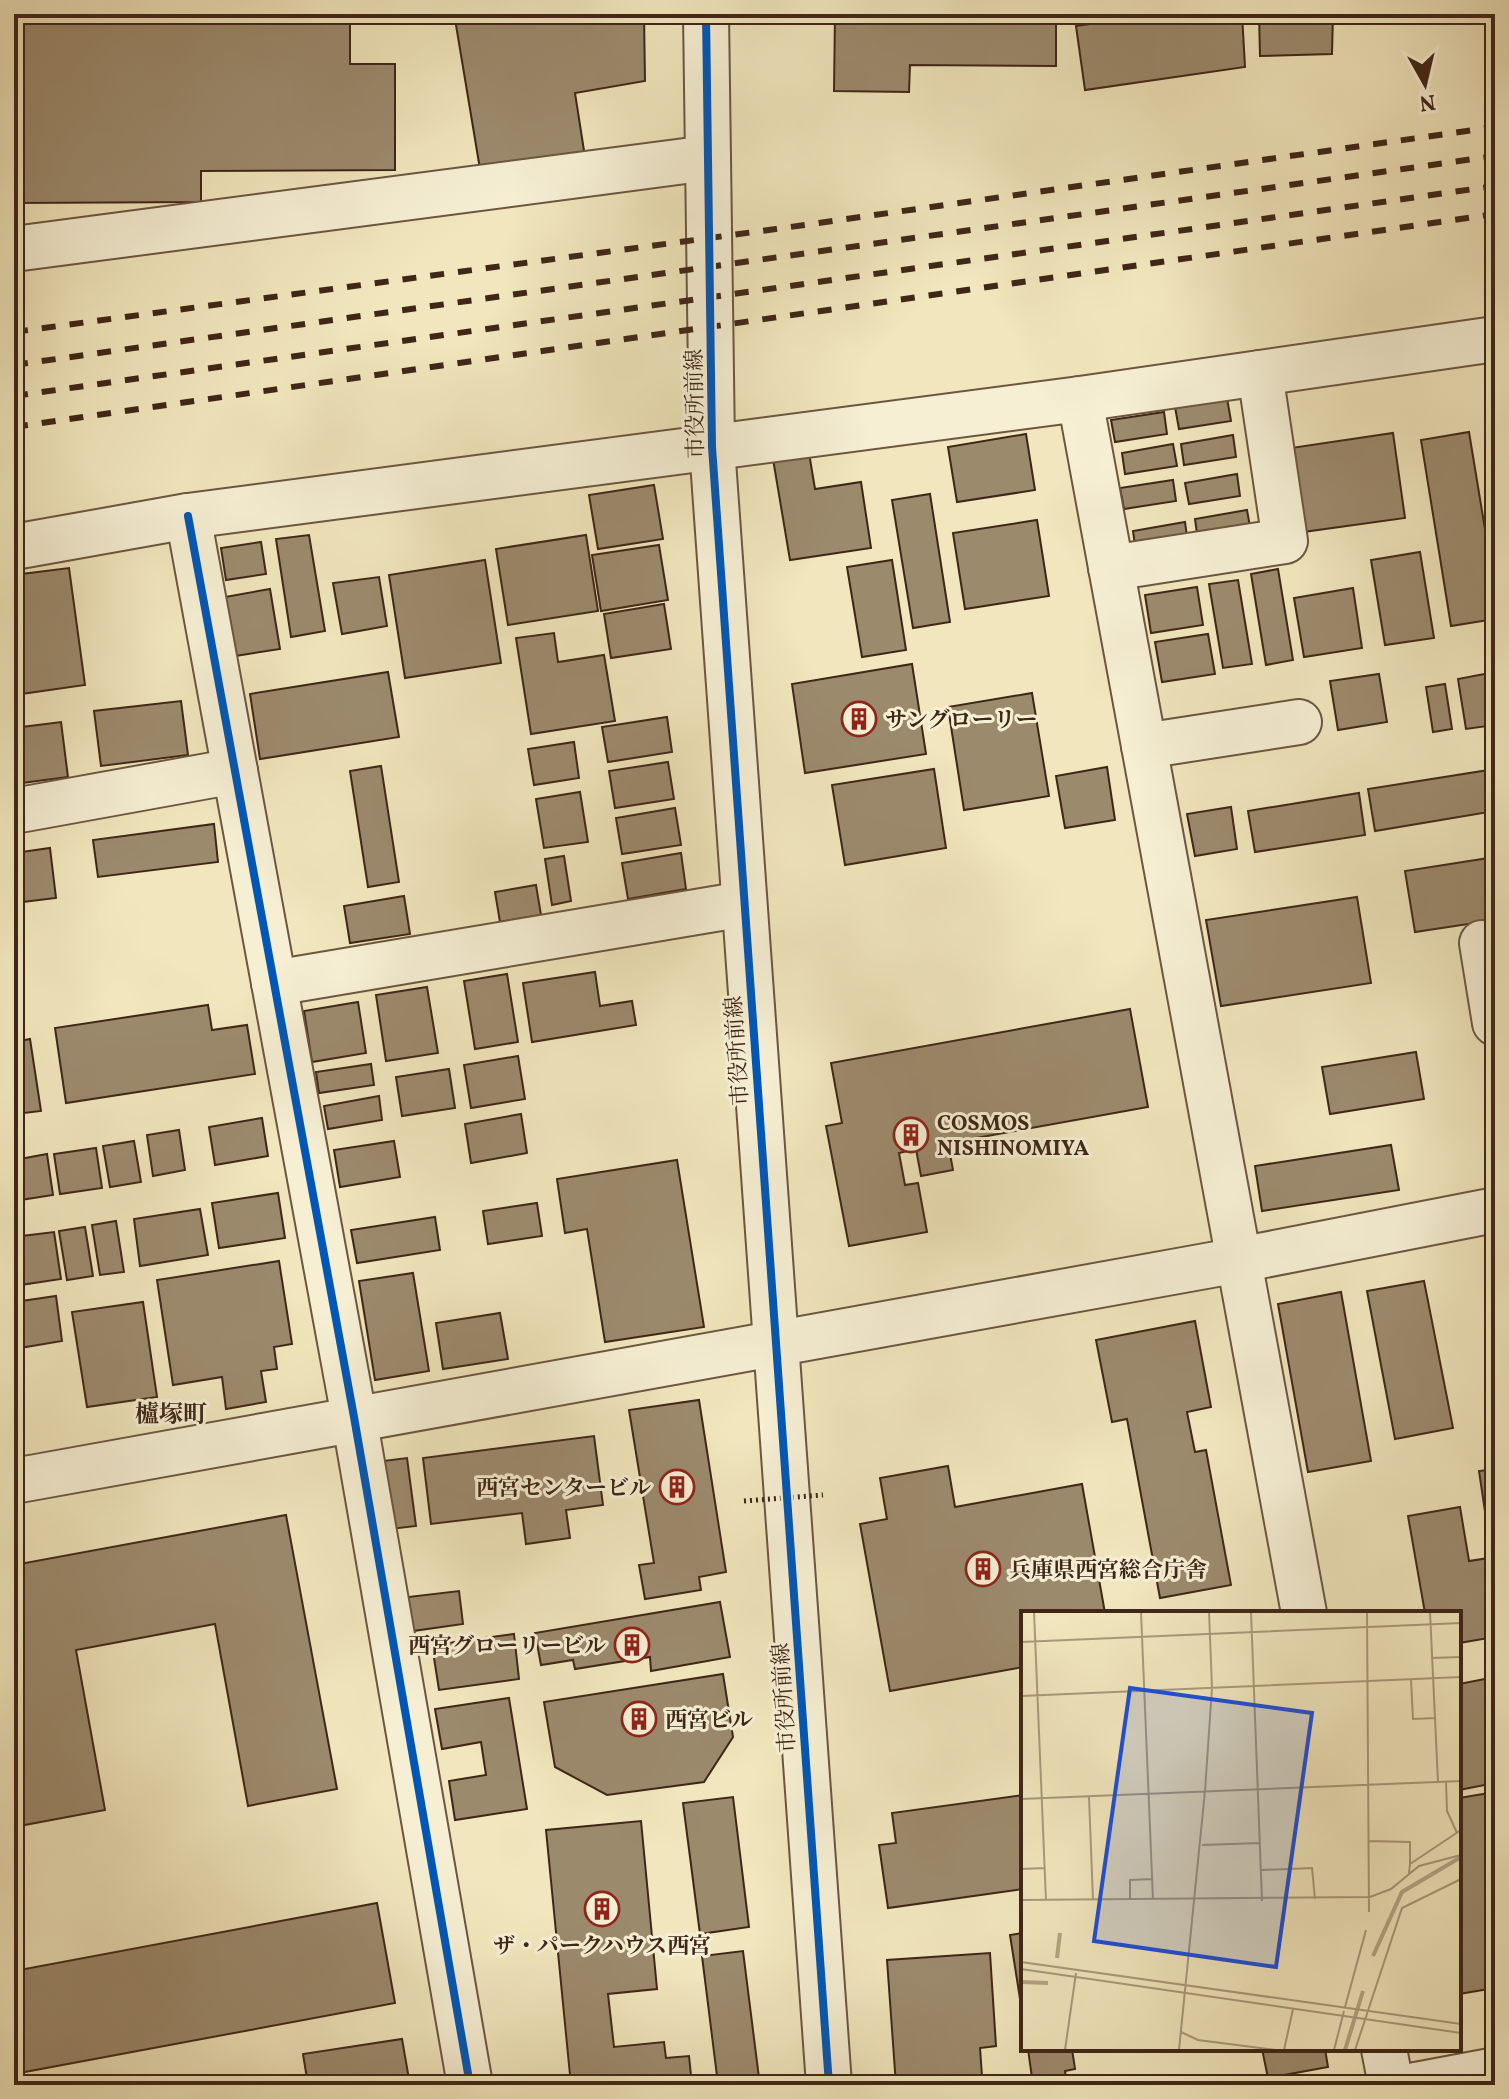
<svg xmlns="http://www.w3.org/2000/svg" width="1509" height="2099" viewBox="0 0 1509 2099" font-family="Vollkorn,'Noto Serif JP',serif">
	<rect width="100%" height="100%" fill="#f1e6bd"/>
	<filter id="stains"><feTurbulence type="fractalNoise" baseFrequency=".0025" numOctaves="4"/><feColorMatrix values="0 0 0 0 .2 0 0 0 0 .09 0 0 0 0 .02 0 0 0 .5 -.17"/></filter>
	<radialGradient id="worn" r=".72"><stop offset=".6" stop-color="#630" stop-opacity="0"/><stop offset="1" stop-color="#630" stop-opacity=".3"/></radialGradient>
	<g fill="#9c8a6d" stroke="#3f2617" stroke-width="2">
		<path d="M14,14H350V64H395V170L201,171V202L14,203Z"/>
		<path d="M488,14H644L645,81L575,93L585,157L481,175L455,19Z"/>
		<path d="M835,14H1056V66L910,65L909,92L834,91Z"/>
		<path d="M1159,14H1242L1245,67L1085,90L1076,26Z"/>
		<path d="M1259,14H1333L1332,54L1260,56Z"/>
		<path d="M1349,14H1495V22L1349,20Z"/>
		<path d="M1495,370V426H1494L1485,372Z"/>
		<path d="M1227,398L1231,421L1179,429L1175,407Z"/>
		<path d="M1164,412L1167,434L1115,442L1111,420Z"/>
		<path d="M1469,432L1495,590V619L1451,626L1421,440Z"/>
		<path d="M1393,433L1405,518L1303,532L1291,448Z"/>
		<path d="M1026,434L1035,490L957,502L948,447Z"/>
		<path d="M1233,435L1236,457L1184,465L1181,444Z"/>
		<path d="M1173,444L1177,466L1125,474L1122,453Z"/>
		<path d="M809,453L815,489L861,482L871,548L790,560L773,459Z"/>
		<path d="M1237,474L1240,496L1189,504L1185,483Z"/>
		<path d="M1173,480L1176,501L1124,509L1120,488Z"/>
		<path d="M654,485L663,539L598,549L589,495Z"/>
		<path d="M930,494L950,622L913,628L892,500Z"/>
		<path d="M1247,510L1251,532L1198,541L1195,519Z"/>
		<path d="M1037,520L1049,596L965,609L953,533Z"/>
		<path d="M1185,522L1188,544L1136,552L1133,531Z"/>
		<path d="M309,535L325,631L291,637L276,539Z"/>
		<path d="M586,535L598,611L508,625L496,549Z"/>
		<path d="M261,542L266,574L226,580L221,548Z"/>
		<path d="M659,545L668,600L601,611L592,555Z"/>
		<path d="M1420,552L1434,638L1385,645L1371,560Z"/>
		<path d="M485,560L501,663L405,678L389,575Z"/>
		<path d="M892,560L906,650L862,657L847,567Z"/>
		<path d="M69,568L85,685L14,695V575Z"/>
		<path d="M1278,569L1293,660L1266,665L1251,574Z"/>
		<path d="M379,577L387,626L342,634L333,583Z"/>
		<path d="M1238,580L1252,664L1223,668L1209,584Z"/>
		<path d="M1197,587L1203,625L1151,633L1145,595Z"/>
		<path d="M1353,588L1362,648L1304,657L1294,598Z"/>
		<path d="M270,589L280,649L235,656L225,597Z"/>
		<path d="M664,604L671,649L611,658L604,614Z"/>
		<path d="M554,633L558,662L604,655L615,721L531,734L516,638Z"/>
		<path d="M1208,634L1215,674L1162,682L1155,642Z"/>
		<path d="M912,664L926,754L805,773L792,684Z"/>
		<path d="M388,672L399,737L260,759L250,694Z"/>
		<path d="M1495,672V725L1466,729L1458,679Z"/>
		<path d="M1379,674L1387,722L1338,730L1330,681Z"/>
		<path d="M1445,684L1452,729L1433,732L1426,687Z"/>
		<path d="M1032,693L1049,796L964,810L948,707Z"/>
		<path d="M181,701L188,755L101,766L94,711Z"/>
		<path d="M667,717L672,752L608,762L602,727Z"/>
		<path d="M61,722L68,777L14,784V728Z"/>
		<path d="M574,742L579,778L534,785L528,749Z"/>
		<path d="M668,762L674,799L615,808L609,771Z"/>
		<path d="M381,766L399,882L368,887L350,771Z"/>
		<path d="M1107,767L1115,820L1065,828L1056,776Z"/>
		<path d="M934,769L946,848L845,865L832,785Z"/>
		<path d="M1495,769V811L1375,831L1368,789Z"/>
		<path d="M580,792L588,842L544,848L536,799Z"/>
		<path d="M1359,793L1365,835L1255,852L1248,811Z"/>
		<path d="M1231,807L1237,849L1195,856L1187,814Z"/>
		<path d="M675,808L681,845L622,854L616,818Z"/>
		<path d="M214,824L218,862L98,877L93,840Z"/>
		<path d="M50,848L56,898L14,903V853Z"/>
		<path d="M681,853L686,889L628,899L622,863Z"/>
		<path d="M564,856L571,901L552,905L545,859Z"/>
		<path d="M1495,857V920L1415,932L1405,871Z"/>
		<path d="M536,885L541,915L500,922L495,892Z"/>
		<path d="M404,896L410,934L350,943L344,906Z"/>
		<path d="M1357,897L1371,983L1221,1006L1206,920Z"/>
		<path d="M595,972L600,1006L632,1001L636,1025L532,1042L523,983Z"/>
		<path d="M507,974L518,1042L475,1049L464,981Z"/>
		<path d="M427,987L438,1053L386,1061L376,995Z"/>
		<path d="M358,1002L366,1053L312,1062L304,1011Z"/>
		<path d="M208,1005L212,1030L247,1025L255,1074L66,1103L55,1028Z"/>
		<path d="M1130,1009L1148,1107L948,1143L953,1170L921,1176L916,1149L899,1153L905,1185L918,1183L927,1232L849,1246L826,1126L842,1123L831,1063Z"/>
		<path d="M30,1039L41,1111L16,1114L14,1042Z"/>
		<path d="M1416,1052L1424,1099L1330,1114L1322,1067Z"/>
		<path d="M518,1056L525,1099L471,1108L464,1065Z"/>
		<path d="M371,1064L374,1085L319,1093L316,1072Z"/>
		<path d="M449,1069L455,1108L402,1116L396,1077Z"/>
		<path d="M379,1096L382,1120L328,1129L324,1106Z"/>
		<path d="M521,1114L527,1153L471,1163L465,1124Z"/>
		<path d="M262,1118L268,1156L215,1165L209,1127Z"/>
		<path d="M179,1130L185,1170L153,1176L147,1135Z"/>
		<path d="M134,1141L141,1182L110,1187L103,1146Z"/>
		<path d="M394,1141L400,1177L340,1187L334,1150Z"/>
		<path d="M1391,1145L1399,1190L1262,1211L1255,1166Z"/>
		<path d="M96,1148L102,1188L60,1194L54,1154Z"/>
		<path d="M47,1154L53,1195L14,1201V1160Z"/>
		<path d="M677,1160L704,1327L605,1342L587,1229L565,1233L557,1179Z"/>
		<path d="M278,1193L285,1238L219,1248L212,1203Z"/>
		<path d="M537,1203L542,1236L488,1244L483,1211Z"/>
		<path d="M200,1209L208,1255L140,1266L134,1219Z"/>
		<path d="M435,1217L440,1250L357,1263L351,1230Z"/>
		<path d="M116,1221L124,1272L100,1275L92,1225Z"/>
		<path d="M85,1227L93,1276L67,1280L59,1231Z"/>
		<path d="M54,1232L61,1279L14,1286V1237Z"/>
		<path d="M279,1261L292,1344L274,1347L277,1369L261,1371L266,1402L226,1409L222,1377L173,1385L157,1280Z"/>
		<path d="M413,1273L429,1371L375,1380L359,1281Z"/>
		<path d="M1424,1281L1453,1428L1395,1439L1367,1291Z"/>
		<path d="M1341,1292L1371,1461L1308,1472L1278,1304Z"/>
		<path d="M56,1296L62,1341L14,1349V1302Z"/>
		<path d="M143,1302L157,1397L87,1407L72,1312Z"/>
		<path d="M500,1313L508,1359L443,1369L436,1323Z"/>
		<path d="M1195,1321L1211,1407L1187,1412L1195,1452L1206,1450L1231,1585L1160,1598L1127,1419L1112,1422L1096,1340Z"/>
		<path d="M699,1400L726,1572L699,1577L701,1590L645,1599L639,1565L654,1563L629,1410Z"/>
		<path d="M594,1436L603,1505L566,1510L570,1538L526,1544L522,1513L431,1524L423,1458Z"/>
		<path d="M407,1458L416,1526L391,1529L383,1461Z"/>
		<path d="M948,1466L955,1507L1082,1484L1105,1613H1023V1667L890,1691L860,1524L887,1519L880,1478Z"/>
		<path d="M1495,1469V1516L1486,1518L1479,1471Z"/>
		<path d="M1460,1507L1469,1561L1495,1557V1637L1459,1643V1613H1425L1408,1516Z"/>
		<path d="M286,1515L337,1789L248,1806L215,1624L76,1650L105,1810L14,1827V1565Z"/>
		<path d="M459,1591L463,1624L413,1631L408,1597Z"/>
		<path d="M720,1602L730,1657L651,1671L650,1657L575,1669L573,1660L541,1665L535,1633Z"/>
		<path d="M514,1634L519,1679L439,1690L432,1645Z"/>
		<path d="M723,1674L733,1737L704,1782L607,1795L555,1767L544,1702Z"/>
		<path d="M1495,1677V1783L1459,1790V1684Z"/>
		<path d="M509,1698L527,1809L455,1820L449,1781L486,1775L481,1742L442,1749L435,1709Z"/>
		<path d="M1495,1792V1988L1459,1994V1798Z"/>
		<path d="M1023,1795V1889L888,1908L879,1845L896,1843L892,1813Z"/>
		<path d="M733,1797L749,1927L700,1934L683,1803Z"/>
		<path d="M641,1821L657,1989L608,1994L614,2047L664,2042L666,2058L689,2056L692,2085H571L546,1830Z"/>
		<path d="M377,1903L395,2003L14,2074V1971Z"/>
		<path d="M1023,1933V2018L1010,1935Z"/>
		<path d="M743,1951L759,2078L718,2084L702,1956Z"/>
		<path d="M990,1953L996,2046L980,2048L982,2076H967V2085H896L887,1960Z"/>
		<path d="M402,2039L410,2085H308L303,2054Z"/>
		<path d="M1028,2049H1072L1075,2069L1065,2071L1067,2085H1033Z"/>
		<path d="M1262,2049H1325L1328,2067L1268,2078Z"/>
	</g>
	<g fill="none" stroke-linecap="round" stroke-linejoin="round">
		<g stroke="#6c5640" stroke-width="48">
			<g id="minor">
				<path d="M706,14L712,447L829,2085"/>
				<path d="M14,249L708,158"/>
				<path d="M1080,399L1304,1613"/>
				<path d="M188,516L354,1417L470,2085"/>
				<path d="M14,547L188,516L1080,399L1495,339"/>
				<path d="M1111,568L1285,541L1260,373"/>
				<path d="M1144,746L1299,722"/>
				<path d="M14,811L235,771"/>
				<path d="M1482,943L1495,1023"/>
				<path d="M274,983L744,904"/>
				<path d="M14,1481L1239,1260L1495,1210"/>
				<path d="M1384,2049L1391,2085"/>
				<path d="M1415,2085L1495,2070"/>
			</g>
		</g>
		<use href="#minor" stroke="#f6efd4" stroke-width="44"/>
		<g stroke="#3f2617" stroke-width="6" stroke-dasharray="14 14" stroke-linecap="butt">
			<path d="M14,332L776,229L1495,127"/>
			<path d="M14,365L1495,156"/>
			<path d="M14,396L1495,186"/>
			<path d="M14,427L1495,214"/>
		</g>
		<path stroke="#3f2617" stroke-width="5" stroke-dasharray="2 4" stroke-linecap="butt" d="M744,1501L823,1495"/>
		<g stroke="#f6efd4" stroke-width="13">
			<g id="cycleway">
				<path d="M706,14L712,447L829,2085"/>
				<path d="M188,516L354,1417L470,2085"/>
			</g>
		</g>
		<use href="#cycleway" stroke="#0057b8" stroke-width="8"/>
	</g>
	<defs>
		<g id="building-ring" transform="scale(1.8)"><circle r="9.5" fill="#f6efd4" stroke="#8f2418" stroke-width="1.5"/><path d="M-4-6H4V6H1V3H-1V6H-4ZM-2.5-4.3h1.7v1.8h-1.7ZM.8-4.3h1.7v1.8H.8ZM-2.5-1h1.7V.8h-1.7ZM.8-1h1.7V.8H.8Z" fill="#8f2418"/></g>
	</defs>
	<g fill-rule="evenodd">
		<use href="#building-ring" x="859" y="719"/>
		<use href="#building-ring" x="911" y="1135"/>
		<use href="#building-ring" x="677" y="1487"/>
		<use href="#building-ring" x="983" y="1569"/>
		<use href="#building-ring" x="632" y="1645"/>
		<use href="#building-ring" x="639" y="1719"/>
		<use href="#building-ring" x="602" y="1909"/>
	</g>
	<g text-anchor="middle" stroke-width="6" stroke-linejoin="round" paint-order="stroke">
		<g font-size="22" fill="#3f2617" stroke="#f6efd4">
			<text transform="translate(694 404) rotate(-91)" y="8">市役所前線</text>
			<text transform="translate(736 1051) rotate(-94)" y="8">市役所前線</text>
			<text transform="translate(783 1698) rotate(-94)" y="8">市役所前線</text>
		</g>
		<g font-size="22" font-weight="bold" fill="#3f2617" stroke="#f6efd4" text-anchor="start">
			<text x="885" y="727">サングローリー</text>
			<text x="937" y="1130">COSMOS<tspan x="937" dy="25">NISHINOMIYA</tspan></text>
			<text x="651" y="1495" text-anchor="end">西宮センタービル</text>
			<text x="1009" y="1577">兵庫県西宮総合庁舎</text>
			<text x="606" y="1653" text-anchor="end">西宮グローリービル</text>
			<text x="665" y="1727">西宮ビル</text>
			<text x="602" y="1953" text-anchor="middle">ザ・パークハウス西宮</text>
		</g>
		<g font-size="24" font-weight="bold" fill="#3f2617" stroke="#f6efd4">
			<text x="171" y="1422">櫨塚町</text>
		</g>
	</g>
	<g transform="translate(1021 1611)">
		<rect width="440" height="440" fill="#f1e6bd"/>
		<path fill="none" stroke="#b4a585" stroke-width="4" d="M352,345L381,281L440,246M36,347L39,322M0,371L27,372M324,439L342,380"/>
		<path fill="none" stroke="#aa997b" stroke-width="2" d="M13,1L25,290M120,1L132,289M230,1L241,290M346,1L348,301M409,1L417,171M0,31L440,12M410,47L440,46M390,69L392,108L414,107M0,85L440,66M425,171L426,200L436,222M68,186L72,289M0,188L440,170M348,230L389,231V253M181,234L239,232M0,258L24,257M240,259L291,257L294,288M388,262L389,253L440,219M0,289L349,286L370,278L398,255L440,244M109,289V269L131,268M0,351L440,413M0,358L440,422M324,396L345,319M160,421L177,429L255,439M44,439L55,362M158,439L184,180L191,77L188,1M263,439L272,398M313,439L323,400M334,439L381,297L440,268"/>
		<path fill="#1d4ed8" fill-opacity="0.15" stroke="#1d4ed8" stroke-width="4" d="M109,77L291,102L255,356L73,330Z"/>
		<rect width="440" height="440" fill="none" stroke="#3f2617" stroke-width="4"/>
	</g>
	<rect width="1509" height="2099" fill="none" stroke="#f1e6bd" stroke-width="48"/>
	<rect x="16" y="16" width="1477" height="2067" fill="none" stroke="#3f2617" stroke-width="4"/>
	<rect x="24" y="24" width="1461" height="2051" fill="none" stroke="#3f2617" stroke-width="2"/>
	<g transform="translate(1425 84) rotate(172)" stroke="#f6efd4" stroke-width="6" paint-order="stroke">
	<path d="M0-6L14 30L0 20L-14 30Z" fill="#3f2617"/>
	<text y="-12" font-size="22" font-weight="bold" text-anchor="middle" fill="#3f2617">N</text>
	</g>
	<rect width="100%" height="100%" filter="url(#stains)"/>
	<rect width="100%" height="100%" fill="url(#worn)"/>
</svg>
